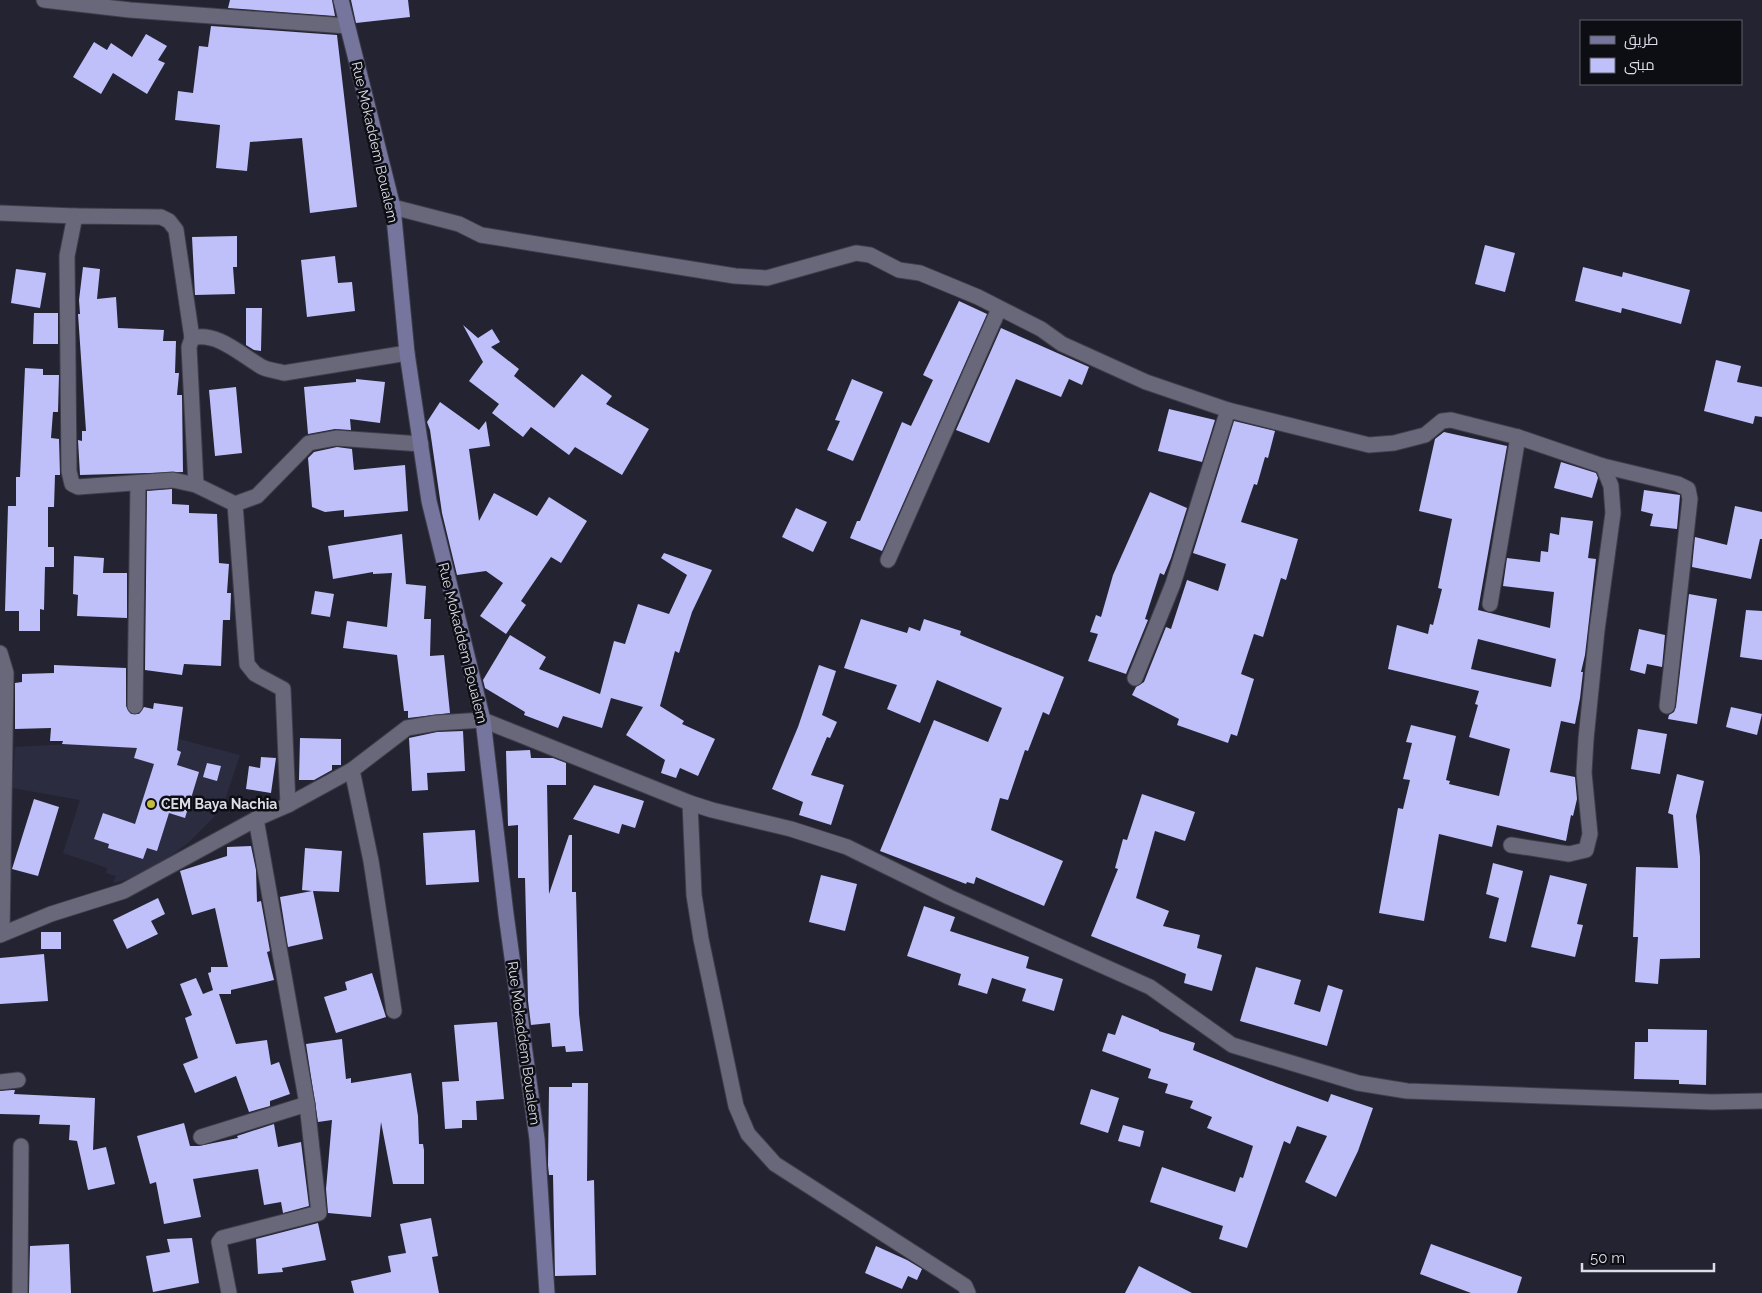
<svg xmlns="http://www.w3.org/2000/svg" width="1762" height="1293" viewBox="0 0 1762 1293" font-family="Raleway,Cairo,sans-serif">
	<rect width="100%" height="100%" fill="#232332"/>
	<path fill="#2c2c40" d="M133,727L240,755L222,809L188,843L158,865L129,879L113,883L116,876L106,873L107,868L63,853L80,800L12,788L15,747L121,741Z"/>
	<g fill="#bfbffa" fill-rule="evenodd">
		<path d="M230,0H332L335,16L228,8Z"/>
		<path d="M351,0H408L410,17L356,23Z"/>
		<path d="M211,26L337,35L357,207L310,213L302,138L250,142L247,171L216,168L220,125L175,120L178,91L193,93L199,46L208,47Z"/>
		<path d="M146,34L167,46L158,60L165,63L147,94L113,73L101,94L73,77L94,42L107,50L111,43L132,57Z"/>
		<path d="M237,236V267H233L235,294L195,295L192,237Z"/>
		<path d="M1485,245L1515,253L1505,292L1475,284Z"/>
		<path d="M335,256L338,283L352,282L355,311L307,317L301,260Z"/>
		<path d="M83,267L100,269L97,299L116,297L118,328L164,330L163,341H176L175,373H179L177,395H182L183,472L80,475L78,440L82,441V431H86L78,314H80L79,300Z"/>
		<path d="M1583,267L1622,277L1623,272L1690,290L1681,324L1622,308L1621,313L1575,301Z"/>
		<path d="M16,269L46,273L40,308L11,303Z"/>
		<path d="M959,301L987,314L882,551L850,538L857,521H860L902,422L911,426L933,380L923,375Z"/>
		<path d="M246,308H262L261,351L254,350L246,345Z"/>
		<path d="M34,313H58V344H33Z"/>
		<path d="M463,325L478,338L492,329L500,342L491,347L519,369L514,376L554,408L582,374L612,396L606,404L649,429L622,475L575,447L569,455L531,427L523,437L492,413L499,404L469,381L483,362Z"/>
		<path d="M1001,328L1089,367L1082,385L1069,379L1061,397L1016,379L989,443L956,430Z"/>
		<path d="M1716,360L1741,366L1737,382L1762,387V417L1755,416L1753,424L1704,411Z"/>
		<path d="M25,368L43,369V375H59L58,412H53L51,438L59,439L60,475H55L54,507H48V547H54V567H45L44,610L40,609V631H19V611H5L8,506H16V477H20Z"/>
		<path d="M356,379L385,382L380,423L350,419L351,430L335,429L308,434L304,387L356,382Z"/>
		<path d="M852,379L883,392L853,461L827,450L840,421L835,420Z"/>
		<path d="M236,387L242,453L215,456L209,390Z"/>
		<path d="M440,402L479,430L486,421L490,446L469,449L479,521L494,493L537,516L549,497L587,521L561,563L551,557L521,601L526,605L506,634L480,616L503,583L486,571L457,575L442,513L430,430L427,422Z"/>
		<path d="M1169,409L1215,420L1202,462L1158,451Z"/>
		<path d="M1234,421L1275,431L1268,458L1265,457L1257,485L1254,484L1241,522L1298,539L1286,580L1281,578L1263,637L1254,634L1241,674L1254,679L1237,736L1231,734L1228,743L1177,725L1179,719L1132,695L1136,687L1144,682L1166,627L1171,629L1187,580L1218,591L1226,564L1193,553Z"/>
		<path d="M1444,432L1507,446L1478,610L1550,628L1554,592L1503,586L1507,558L1540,562L1541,551L1548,552L1550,533L1559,535L1561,517L1593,521L1588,558L1596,559L1585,655L1581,672H1583L1580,698L1575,724L1561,721L1550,772L1575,777L1577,799L1573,816L1571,815L1566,841L1497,825L1492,847L1439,834L1424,921L1379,913L1398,808L1403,809L1410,780L1403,779L1412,743L1406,742L1411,725L1456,736L1446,780L1450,781L1449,784L1499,796L1510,749L1469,737L1478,705L1475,704L1479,691L1388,669L1397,625L1428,634L1430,624L1433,625L1442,589L1438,588L1452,519L1419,511L1435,439ZM1478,639L1556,659L1551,687L1471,669Z"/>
		<path d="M337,447L352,449L354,470L405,465L408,511L344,517V510L325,512L312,507L308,458L314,452Z"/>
		<path d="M1561,462L1596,473L1598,478L1592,498L1554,488Z"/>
		<path d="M172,489V504L189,505V513L217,514L219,563L229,564L227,593H231L230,620H223L221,666L184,664L182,675L145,670L147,491Z"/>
		<path d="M1644,490L1680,495L1677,529L1650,526L1653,514L1641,511Z"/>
		<path d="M1150,492L1187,508L1171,558L1164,575L1160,573L1145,619L1148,620L1126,674L1088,661L1098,634L1090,632L1096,615L1101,617L1113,575Z"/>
		<path d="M1735,506L1762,512V539H1760L1751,579L1692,567L1695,537L1727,545Z"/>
		<path d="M796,508L827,522L813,552L782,537Z"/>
		<path d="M402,534L406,584L426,586L424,619H431L430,656L444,655L450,713L408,718V711H404L397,655L343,648L347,621L387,627L392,573L373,574V572L333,579L328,546Z"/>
		<path d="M664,553L712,570L692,612L679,653L675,651L660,706L684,721L682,724L715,739L698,776L680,768L676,778L661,773L665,760L626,735L643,707L611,698L602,728L563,716L558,728L524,715L525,712L485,688L483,680L510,635L546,657L539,669L600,694L614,641L625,644L638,604L669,614L687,575L661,558Z"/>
		<path d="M74,556L104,558L103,573H127V618L77,616L78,595L73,594Z"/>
		<path d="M315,591L334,594L330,617L311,614Z"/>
		<path d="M1689,594L1717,599L1697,724L1668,719L1669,715L1674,712L1676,707Z"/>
		<path d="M1746,610L1762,611V660L1740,657Z"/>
		<path d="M861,619L907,633L909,627L920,631L924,619L961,631L960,635L1064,677L1049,715L1043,712L1028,751L1025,750L1008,800L1000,798L991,830L1063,861L1044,906L976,877L974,884L967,882L966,884L880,851L934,720L988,742L1002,708L937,680L920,723L887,709L897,685L844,668Z"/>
		<path d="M1639,629L1665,635L1662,667L1647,664L1645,674L1630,670Z"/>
		<path d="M54,665L126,668V706L131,714H139L144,707L153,709L154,703L183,707L177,750L181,752L177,765L199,772L185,818L169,813L157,851L147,848L143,859L108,848L109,844L94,839L103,813L135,824L154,764L134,758L137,748L62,744L63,741H50L51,728L15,729V683L22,682V674L54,673Z"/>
		<path d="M819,665L836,671L822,715L837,722L830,738L827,737L811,775L844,785L831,825L799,815L803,802L772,789L798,727Z"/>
		<path d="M1731,707L1762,714L1757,735L1726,727Z"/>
		<path d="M1638,729L1667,734L1660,774L1631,769Z"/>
		<path d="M463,731L465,771L427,773L428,790L412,791L409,738L437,732Z"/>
		<path d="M300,738L341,739V765H332V770L314,780H299Z"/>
		<path d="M530,750L531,758H553L566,763V785H547L549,894L569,835H572V892H576L579,1014L583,1051L566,1052L565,1046L552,1047L550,1023L531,1025L528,1001L525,878H518V825L508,826L506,751Z"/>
		<path d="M261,757L276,758L271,793L246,789L249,766L260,768Z"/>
		<path d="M207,763L221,766L217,781L203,777Z"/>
		<path d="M1677,774L1704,781L1696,816L1700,857V958L1660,959L1658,984L1635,982L1638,937H1633L1636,867L1678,868L1673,815L1668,813Z"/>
		<path d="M594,785L644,801L635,828L622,824L619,834L573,819Z"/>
		<path d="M1142,794L1195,812L1185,841L1155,831L1136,898L1169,911L1163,926L1200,935L1197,948L1222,955L1212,991L1184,983L1186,974L1091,936L1118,869L1115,868L1123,839L1127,840Z"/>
		<path d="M34,799L59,807L38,876L12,869Z"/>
		<path d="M475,830L479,882L426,885L423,833Z"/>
		<path d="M251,846L256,870L257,902L261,901L270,951L267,952L274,980L231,990V994H219L236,1044L267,1040L271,1065L279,1062L290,1094L270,1101V1106L249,1112L236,1076L195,1093L183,1064L198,1058L185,1018L192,1015L180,984L196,978L203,994L213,990L208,973L211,972V967H228L215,908L192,915L180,871L227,856V847Z"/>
		<path d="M305,848L342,851L339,892L313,891L323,939L288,947L280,897L312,891L302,890Z"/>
		<path d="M1493,863L1523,871L1506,942L1489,938L1499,898L1486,894Z"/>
		<path d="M821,875L857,884L845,931L809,922Z"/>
		<path d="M1550,875L1587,884L1577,924L1583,925L1575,957L1531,947Z"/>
		<path d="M158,898L165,914L151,921L158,934L127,949L113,920Z"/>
		<path d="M924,906L955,917L950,931L1029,957L1026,968L1063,979L1054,1011L1022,1001L1026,989L992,978L987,994L958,985L961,974L907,956Z"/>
		<rect x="41" y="932" width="20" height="17"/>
		<path d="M44,954L48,1001L0,1004V958Z"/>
		<path d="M1256,967L1301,980L1294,1004L1320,1012L1328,985L1343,990L1327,1046L1240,1021Z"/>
		<path d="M372,973L386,1017L336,1033L324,997L347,990L345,982Z"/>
		<path d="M1122,1015L1159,1030V1031L1195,1043L1193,1050L1276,1083L1328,1102L1331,1094L1373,1108L1358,1151L1336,1197L1305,1182L1327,1136L1297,1126L1290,1144L1284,1141L1247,1248L1219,1239L1223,1226L1150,1202L1162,1167L1235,1192L1240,1177L1243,1178L1253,1146L1207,1128L1212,1117L1190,1108L1193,1101L1165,1093L1168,1084L1148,1078L1151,1069L1102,1051L1108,1033L1115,1035Z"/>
		<path d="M497,1022L504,1099L476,1101L477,1120H462V1128L445,1129L442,1082L459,1081L454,1025Z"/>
		<path d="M1648,1029L1707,1030L1706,1085L1679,1084V1080L1634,1079L1635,1042H1648Z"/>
		<path d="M342,1039L346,1079L351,1078V1083L411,1073L418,1116L419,1144H423L424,1150V1184H393L381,1122L371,1217L328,1213L326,1189L332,1120L318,1122L306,1044Z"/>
		<path d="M572,1083H588L587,1181L594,1180L596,1275L555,1276L553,1175H549L548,1165L549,1087H572Z"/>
		<path d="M1091,1089L1119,1098L1108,1133L1080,1124Z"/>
		<path d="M12,1090H15L14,1094L95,1098L93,1150L106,1147L115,1184L88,1190L77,1141L69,1140L70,1125L39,1124L40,1115L0,1114V1091Z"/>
		<path d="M184,1123L190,1146H199L238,1138L237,1136L274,1124L278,1147L301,1142L309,1206L283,1213L281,1202L264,1205L258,1169L193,1179L201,1217L164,1224L156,1182L150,1184L137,1136Z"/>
		<path d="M1123,1125L1144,1131L1140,1147L1118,1141Z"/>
		<path d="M431,1218L438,1256L432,1257L439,1293H354L351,1281L391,1272L388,1256L406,1253L400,1224Z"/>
		<path d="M318,1223L326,1260L282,1268L283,1272L258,1274L256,1239Z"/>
		<path d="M192,1238L199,1283L153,1292L146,1256L170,1252L167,1239Z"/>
		<path d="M69,1244L71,1293H29L30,1246Z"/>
		<path d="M1431,1244L1522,1277L1517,1293H1471L1420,1274Z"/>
		<path d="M876,1246L907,1260L922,1269L917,1280L908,1276L902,1289L865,1273Z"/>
		<path d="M1139,1266L1192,1293H1125Z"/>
	</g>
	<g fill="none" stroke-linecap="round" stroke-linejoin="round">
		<g stroke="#3e3e4b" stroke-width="17">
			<g id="street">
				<path d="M44,0L130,10L347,26"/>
				<path d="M393,207L459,224L481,235L735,276L767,278L856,253L870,255L899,270L920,273L978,297L1041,329L1062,344L1146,382L1228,410L1369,445L1394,443L1425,435L1442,421L1451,420L1518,437L1603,466L1678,484L1688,489L1690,499L1667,706"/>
				<path d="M0,213L75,216"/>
				<path d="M192,338L176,230L169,221L161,217L75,216L67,256L69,471L72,484L78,487L173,480L196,485L235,504L257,496L309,443L336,438L421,444"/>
				<path d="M196,485L189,347L192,338C217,331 241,355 262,367C268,370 277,371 284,373L407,353"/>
				<path d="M235,504L247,664L255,674L283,689L288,805"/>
				<path d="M888,560L999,309"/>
				<path d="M1490,604L1518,437"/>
				<path d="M0,653L6,673L2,934"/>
				<path d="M1135,678L1173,584L1228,410"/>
				<path d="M135,706L138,483"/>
				<path d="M352,770L371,861L394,1011"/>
				<path d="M690,803L694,895L701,939L736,1106L748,1134L775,1164L965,1286L968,1293"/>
				<path d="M1511,845L1569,854L1586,850L1590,834L1584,773L1586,739L1597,630L1613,513L1611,486L1603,466"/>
				<path d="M0,935L51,914L124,891L256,819L288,805L352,770L407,728L436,723L483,720L690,803L712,810L791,829L847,847L949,897L1150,987L1232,1045L1358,1083L1407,1091L1712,1102L1762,1101"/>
				<path d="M0,1082L18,1080"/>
				<path d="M201,1137L307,1104"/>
				<path d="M20,1293L21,1146"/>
				<path d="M229,1293L219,1242L222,1238L319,1213L307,1104L256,819"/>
			</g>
		</g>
		<g stroke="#3e3e4b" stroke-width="17">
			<path id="secondary" d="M341,0L393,207L407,353L429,501L483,720L506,914L537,1139L547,1293"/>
		</g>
		<use href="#street" stroke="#68687a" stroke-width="15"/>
		<use href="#secondary" stroke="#76759e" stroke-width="15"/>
	</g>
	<circle fill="#c6bc3c" stroke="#0d0d14" stroke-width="2" cx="151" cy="804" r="5"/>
	<g text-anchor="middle" stroke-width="5" stroke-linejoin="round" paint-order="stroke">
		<g font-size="14" fill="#dddde8" stroke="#0d0d14">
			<text transform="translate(375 142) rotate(77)" y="5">Rue Mokaddem Boualem</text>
			<text transform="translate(463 643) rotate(76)" y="5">Rue Mokaddem Boualem</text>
			<text transform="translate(524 1043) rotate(82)" y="5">Rue Mokaddem Boualem</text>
		</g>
		<g font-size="14" font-weight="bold" fill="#dddde8" stroke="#0d0d14" text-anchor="start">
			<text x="161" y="809">CEM Baya Nachia</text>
		</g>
	</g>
	<rect x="1580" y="20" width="162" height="65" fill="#0d0d14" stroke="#606069"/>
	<rect x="1590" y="36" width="25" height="8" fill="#76759e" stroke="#606069"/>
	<text x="1624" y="45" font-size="15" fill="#dddde8">طريق</text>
	<rect x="1590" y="58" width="25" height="15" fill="#bfbffa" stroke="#606069"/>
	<text x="1624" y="70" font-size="15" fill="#dddde8">مبنى</text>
	<path d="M1582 1263v8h132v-8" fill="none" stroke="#dddde8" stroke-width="2.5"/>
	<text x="1590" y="1263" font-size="15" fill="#dddde8" stroke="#0d0d14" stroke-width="4" paint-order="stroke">50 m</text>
</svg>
